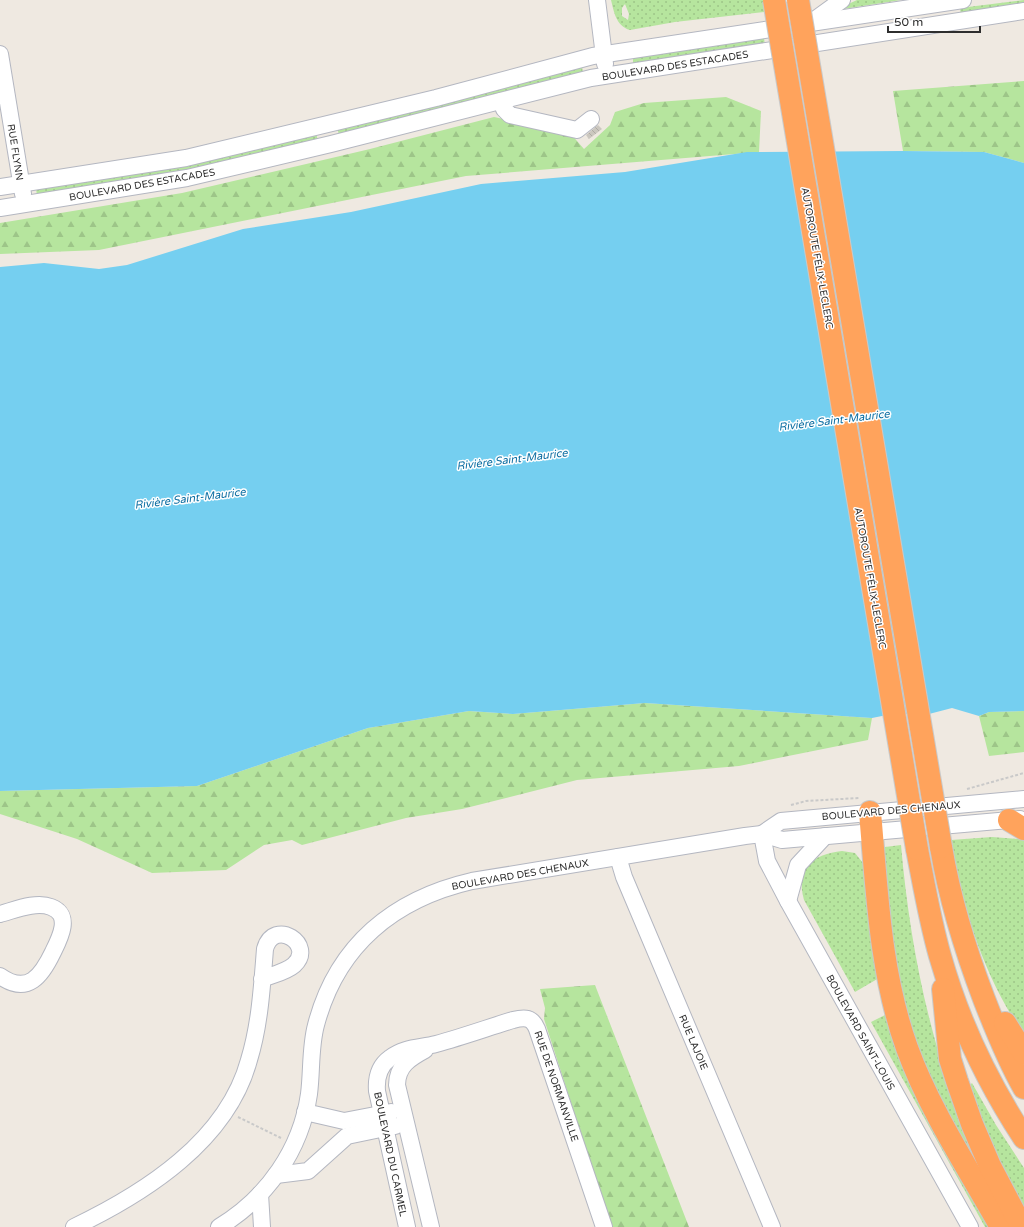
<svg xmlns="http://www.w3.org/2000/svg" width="1024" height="1227" viewBox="0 0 1024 1227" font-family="'Varela Round',sans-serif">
	<defs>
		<pattern id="grass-dots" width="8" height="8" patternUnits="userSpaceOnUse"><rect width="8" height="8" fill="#b6e59e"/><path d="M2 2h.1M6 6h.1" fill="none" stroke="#9dc588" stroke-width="1.8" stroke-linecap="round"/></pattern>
		<pattern id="forest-firs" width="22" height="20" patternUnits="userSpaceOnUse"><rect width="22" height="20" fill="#b6e59e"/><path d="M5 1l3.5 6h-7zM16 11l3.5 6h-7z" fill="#9dc588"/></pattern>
		<pattern id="building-back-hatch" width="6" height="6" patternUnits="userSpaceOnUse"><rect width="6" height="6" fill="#cbc7bf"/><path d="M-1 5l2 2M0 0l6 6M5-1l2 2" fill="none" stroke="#afaba4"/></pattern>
	</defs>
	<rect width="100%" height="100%" fill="#efe9e1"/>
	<g fill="url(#grass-dots)" fill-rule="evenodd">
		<path d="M611,0H763L765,12L675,22L630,30C616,26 614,12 611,0ZM625,4L629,14L628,20L622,16V8Z"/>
		<path d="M857,0H901L843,9L842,7Z"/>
		<path d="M1024,0V6L961,16L960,8Z"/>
		<path d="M764,38L765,46L633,66V58Z"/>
		<path d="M582,66L583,74L339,135L337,127Z"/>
		<path d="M316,133L318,141L178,174L37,196L36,188Z"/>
		<path d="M992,837L1019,839L1020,837L1024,838V1036C982,971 965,916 951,840Z"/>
		<path d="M901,845C908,925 922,1003 947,1080C960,1119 980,1158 996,1195L941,1108L901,1002L881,850L885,847Z"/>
		<path d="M842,851L855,853L863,863L879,978L855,992L804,900C795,868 813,854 842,851Z"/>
		<path d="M887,1014L990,1227H985L871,1022Z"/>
		<path d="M972,1083L996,1125L1024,1168V1218L999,1166L969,1086Z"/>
	</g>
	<g fill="url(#forest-firs)">
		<path d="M1024,81V163L984,152L903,151L893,91Z"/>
		<path d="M726,97L761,111L759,152L466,176L99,250L0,254V223L182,193L370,149L494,117L570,133L584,149L610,125L615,112L644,103Z"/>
		<path d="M645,703L872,718L868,740L739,766L577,780L462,809L406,818L302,845L292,840L264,845L226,870L152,873L77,839L0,814V791L197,786L368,728L469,711L513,714Z"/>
		<path d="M1024,711V752L989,756L979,716L989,712Z"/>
		<path d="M595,985L689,1227H611L544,1019L545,1008L540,989Z"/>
	</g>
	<path fill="#75cff0" d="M903,151L984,152L1024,163V711L989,712L979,716L952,708L929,714H892L872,718L645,703L513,714L469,711L368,728L197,786L0,791V267L44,263L99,269L127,265L243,229L351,212L481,184L625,172L747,152Z"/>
	<path fill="url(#building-back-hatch)" d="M598,125L602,129L589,139L586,135Z"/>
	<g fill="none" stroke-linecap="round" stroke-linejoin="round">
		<g stroke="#b4b7c1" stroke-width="18">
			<g id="minor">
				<path d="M597,0L605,64"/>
				<path d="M813,21L842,0"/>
				<path d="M0,54L23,194"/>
				<path d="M501,101L504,109L510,115L577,130L591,119"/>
				<path d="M0,187L186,158L436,98L593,56L963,0"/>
				<path d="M0,208L187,178L331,144L591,78L1024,11"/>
				<path d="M762,834L767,861L788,901L970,1227"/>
				<path d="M762,834L781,821L1024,799"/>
				<path d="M618,857L624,877L772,1227"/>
				<path d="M788,901L798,865L825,836"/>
				<path d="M0,914C15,910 36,901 51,907C72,915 60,938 53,952C42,975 28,996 0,976"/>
				<path d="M425,1050C410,1058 397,1066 397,1085L431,1227"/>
				<path d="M305,1112L344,1121L391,1112"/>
				<path d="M276,1175L308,1171L347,1136L395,1126"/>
				<path d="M260,1194L262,1227"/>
				<path d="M74,1227C145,1193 227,1141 249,1060C260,1024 262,986 265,949C274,917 316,945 294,965C286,972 272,975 262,979"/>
				<path d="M219,1227C267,1198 301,1150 309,1094C312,1071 310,1047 316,1025C337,945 394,899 472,881L745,836L762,834L782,840L1020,819"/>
				<path d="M407,1227L377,1091C376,1078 379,1066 390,1058C404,1047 420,1048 436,1044C462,1037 487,1028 513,1020C525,1017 532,1017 537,1029L604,1227"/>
			</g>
		</g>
		<g stroke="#c9c9c9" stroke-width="24">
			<g id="highway">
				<path d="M870,812C877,891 880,973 907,1048C929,1109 969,1170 1001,1227"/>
				<path d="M1009,820L1024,829"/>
				<path d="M941,847C950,900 965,949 984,999C996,1030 1008,1060 1024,1088"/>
				<path d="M917,849C924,885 930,921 940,956C958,1020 988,1083 1024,1138"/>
				<path d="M943,989L950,1059L957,1081L972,1124L990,1166L1022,1227"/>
				<path d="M1005,1023L1024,1053"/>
			</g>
		</g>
		<g stroke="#c9c9c9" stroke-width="2" stroke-dasharray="3 2" stroke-linecap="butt">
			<path d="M967,789L1024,773"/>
			<path d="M791,805L806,801L859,798"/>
			<path d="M238,1117L281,1138"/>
		</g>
		<use href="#minor" stroke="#fff" stroke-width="16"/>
		<use href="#highway" stroke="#ffa35c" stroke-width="22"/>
		<g stroke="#c9c9c9" stroke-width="24" stroke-linecap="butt">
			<g id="highway-bridge">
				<path d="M774,0L917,849"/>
				<path d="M798,0L941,847"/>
			</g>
		</g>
		<use href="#highway-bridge" stroke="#ffa35c" stroke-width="22"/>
	</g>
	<g text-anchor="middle" stroke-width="3" stroke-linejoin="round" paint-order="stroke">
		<g font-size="10" fill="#2e2e2e" stroke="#fff">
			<text transform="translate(675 65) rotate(-9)" y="4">BOULEVARD DES ESTACADES</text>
			<text transform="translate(16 152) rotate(81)" y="4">RUE FLYNN</text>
			<text transform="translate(142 184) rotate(-10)" y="4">BOULEVARD DES ESTACADES</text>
			<text transform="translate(818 258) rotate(80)" y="4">AUTOROUTE FÉLIX-LECLERC</text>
			<text transform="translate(871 578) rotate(80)" y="4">AUTOROUTE FÉLIX-LECLERC</text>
			<text transform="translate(891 810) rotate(-5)" y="4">BOULEVARD DES CHENAUX</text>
			<text transform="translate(520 874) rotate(-10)" y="4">BOULEVARD DES CHENAUX</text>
			<text transform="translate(861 1032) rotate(61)" y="4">BOULEVARD SAINT-LOUIS</text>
			<text transform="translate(694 1042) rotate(67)" y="4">RUE LAJOIE</text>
			<text transform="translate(557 1086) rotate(71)" y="4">RUE DE NORMANVILLE</text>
			<text transform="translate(391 1154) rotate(78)" y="4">BOULEVARD DU CARMEL</text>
		</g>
		<g font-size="11" font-style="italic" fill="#0d6fa3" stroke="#fff">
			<text transform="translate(834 420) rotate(-7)" y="4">Rivière Saint-Maurice</text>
			<text transform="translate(512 459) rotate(-7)" y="4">Rivière Saint-Maurice</text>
			<text transform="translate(190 498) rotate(-7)" y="4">Rivière Saint-Maurice</text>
		</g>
	</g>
	<path d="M888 26v6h92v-6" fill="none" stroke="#2e2e2e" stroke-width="2"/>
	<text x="894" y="26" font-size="12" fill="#2e2e2e" stroke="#ffffff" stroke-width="3" paint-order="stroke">50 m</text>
</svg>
